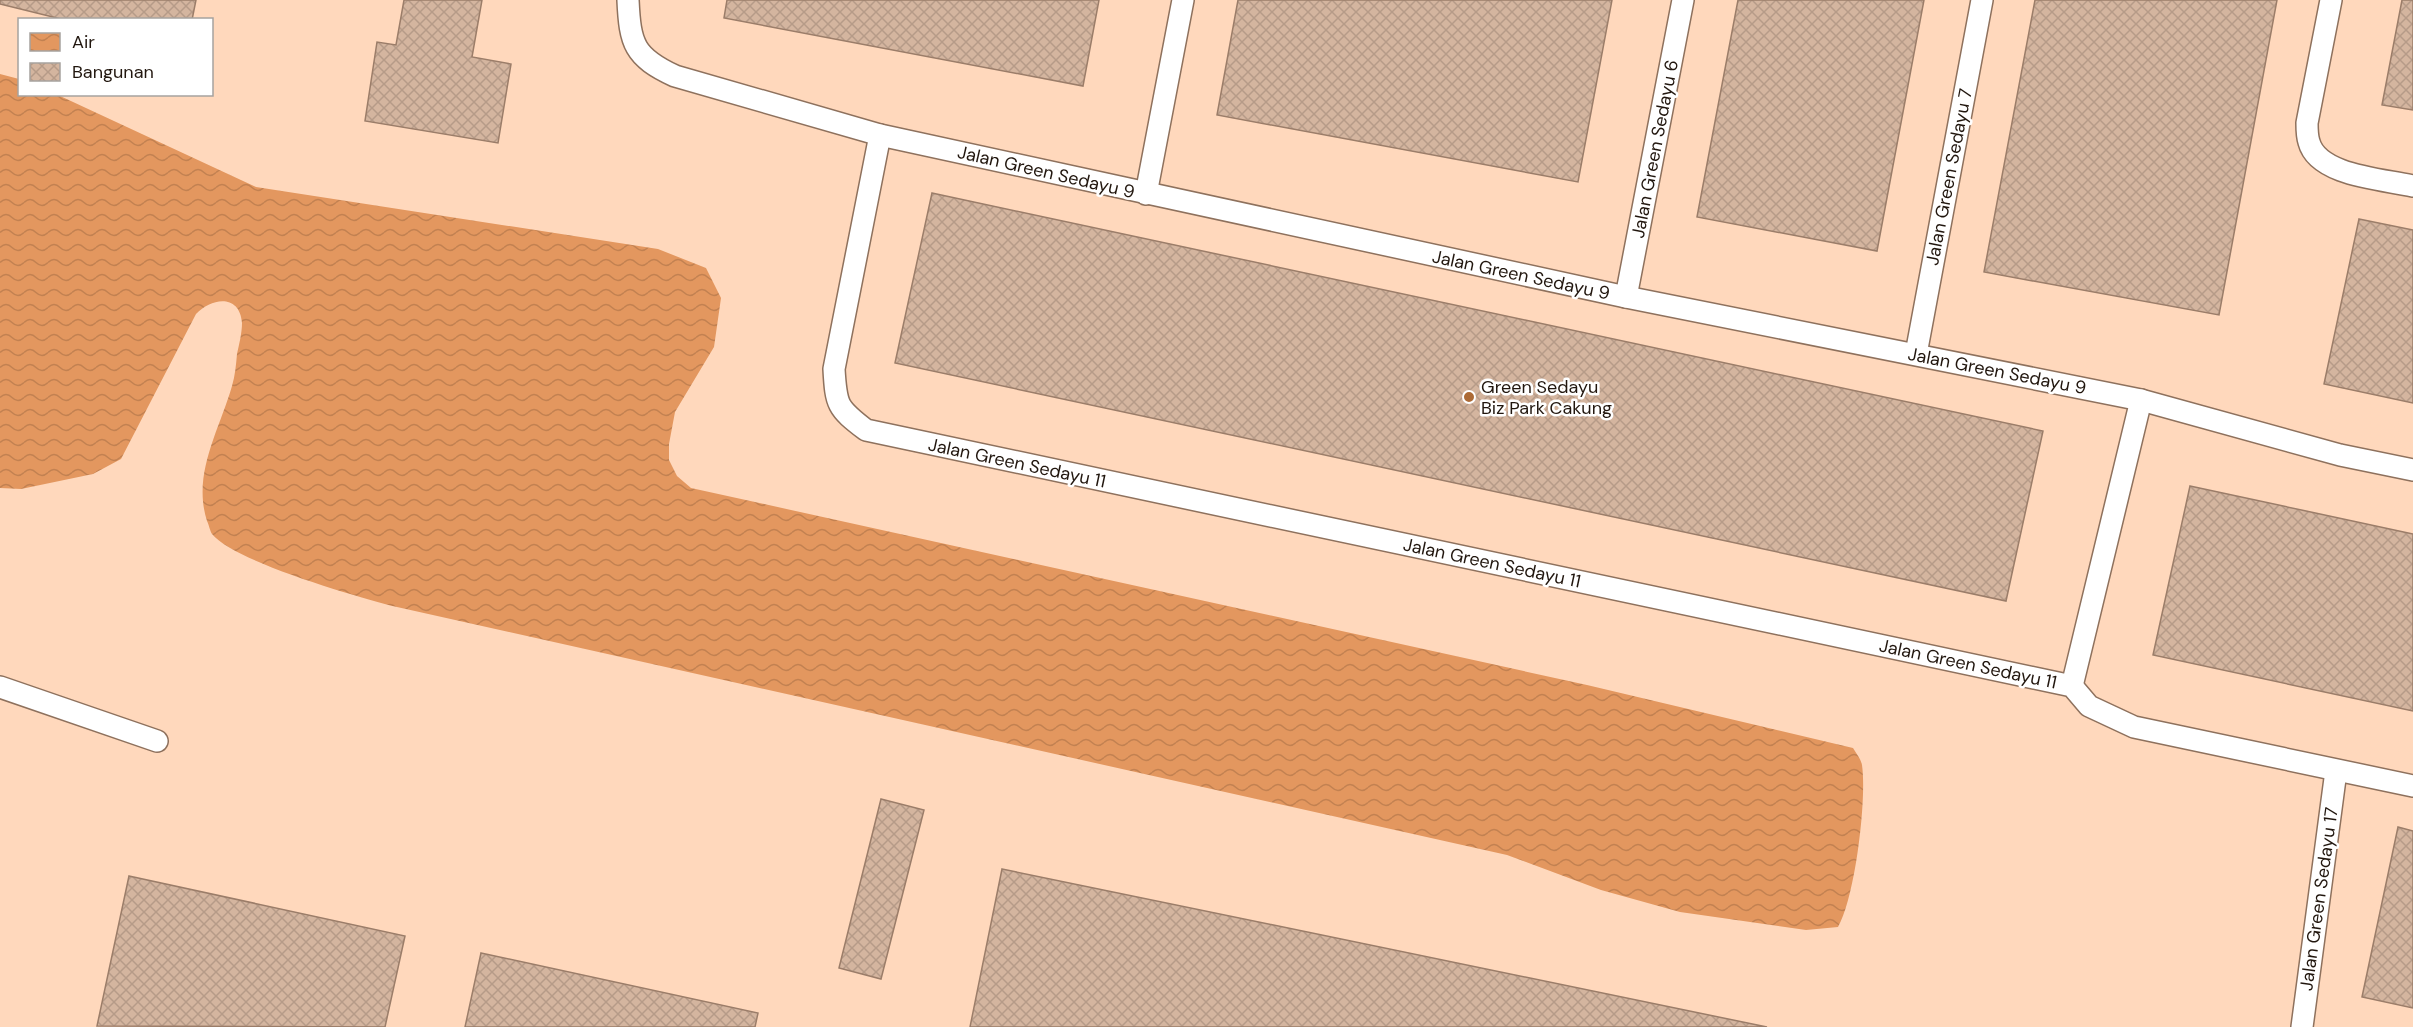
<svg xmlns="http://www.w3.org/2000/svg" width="2413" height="1027" viewBox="0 0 2413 1027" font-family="'DM Sans',sans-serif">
	<defs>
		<pattern id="water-waves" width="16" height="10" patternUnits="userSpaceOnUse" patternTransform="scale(1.5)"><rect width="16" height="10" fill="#e3975f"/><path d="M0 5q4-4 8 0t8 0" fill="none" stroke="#c28151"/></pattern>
		<pattern id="building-cross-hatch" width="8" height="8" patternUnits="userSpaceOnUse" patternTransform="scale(1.5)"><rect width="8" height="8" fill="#d4b59f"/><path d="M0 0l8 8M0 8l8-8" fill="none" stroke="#b69b88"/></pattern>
	</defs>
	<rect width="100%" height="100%" fill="#fee4d2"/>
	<path fill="#ffd8bc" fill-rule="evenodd" d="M0,0H2413V1027H0ZM20,20H212V94H20Z"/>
	<path fill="url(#water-waves)" d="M0,74L19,79L20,94L58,95L256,187L658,249L706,268L721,298L714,347L675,412L669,444V460L677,476L691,488L1587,685L1853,748C1856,753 1861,759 1862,765C1867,799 1855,898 1838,927L1806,930L1680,912L1601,890L1507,855L397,607C358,597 235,562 212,534C210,531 209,525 207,521C192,474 219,431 232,386C235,376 236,365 237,354C239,345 242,333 242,323C240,294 212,297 196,314L121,459L93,474L21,489L0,488Z"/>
	<g fill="url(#building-cross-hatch)" stroke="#9b7d69" stroke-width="1.5">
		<path d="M0,0H196L192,20H65L0,4Z"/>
		<path d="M404,0H482L472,57L511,64L498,143L365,121L377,42L396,45Z"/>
		<path d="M727,0H1099L1083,86L724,18Z"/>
		<path d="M1238,0H1612L1578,182L1217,115Z"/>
		<path d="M1738,0H1924L1877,251L1697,217Z"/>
		<path d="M2035,0H2277L2219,315L1984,272Z"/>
		<path d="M2402,0H2413V110L2382,105Z"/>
		<path d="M932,193L2043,431L2006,601L895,363Z"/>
		<path d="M2359,219L2413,230V403L2324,384Z"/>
		<path d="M2190,486L2413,534V711L2153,655Z"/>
		<path d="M881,799L924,810L881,979L839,968Z"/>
		<path d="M2398,827L2413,831V1008L2362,997Z"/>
		<path d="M1002,869L1767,1027H970Z"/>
		<path d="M129,876L405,936L385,1027L97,1026Z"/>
		<path d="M481,953L758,1013L755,1027H465Z"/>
	</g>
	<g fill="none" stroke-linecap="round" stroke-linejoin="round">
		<g stroke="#8e715d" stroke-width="24">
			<g id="lane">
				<path d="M628,0C630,44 634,57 675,76L880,135L1626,297L2141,400L2340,455L2413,470"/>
				<path d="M2331,0L2307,123C2307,129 2307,136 2309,142C2318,176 2383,179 2413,186"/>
				<path d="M880,135L834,369C836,405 837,408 866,430L2072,686L2089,706L2134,727L2413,786"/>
				<path d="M1146,194L1183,0"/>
				<path d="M1626,297L1683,0"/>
				<path d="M1916,354L1982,0"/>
				<path d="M2072,686L2141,400"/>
				<path d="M0,687L157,741"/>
				<path d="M2302,1027L2336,771"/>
			</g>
		</g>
		<use href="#lane" stroke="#fff" stroke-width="21"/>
	</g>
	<circle fill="#ac6a36" stroke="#fff" stroke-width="2" cx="1469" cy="397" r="6"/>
	<g text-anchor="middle" stroke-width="5" stroke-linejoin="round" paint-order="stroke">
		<g font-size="18" fill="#21160e" stroke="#fff">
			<text transform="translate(1655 149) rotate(-79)" y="6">Jalan Green Sedayu 6</text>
			<text transform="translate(1046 172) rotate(13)" y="6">Jalan Green Sedayu 9</text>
			<text transform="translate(1949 177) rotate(-79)" y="6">Jalan Green Sedayu 7</text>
			<text transform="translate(1521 275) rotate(12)" y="6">Jalan Green Sedayu 9</text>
			<text transform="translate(1997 371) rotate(11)" y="6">Jalan Green Sedayu 9</text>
			<text transform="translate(1017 463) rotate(12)" y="6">Jalan Green Sedayu 11</text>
			<text transform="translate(1492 563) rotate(12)" y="6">Jalan Green Sedayu 11</text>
			<text transform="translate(1968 664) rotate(12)" y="6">Jalan Green Sedayu 11</text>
			<text transform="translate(2319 899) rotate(-82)" y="6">Jalan Green Sedayu 17</text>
		</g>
		<g font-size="18" fill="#21160e" stroke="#fff" text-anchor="start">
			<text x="1481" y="393">Green Sedayu<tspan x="1481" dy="21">Biz Park Cakung</tspan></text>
		</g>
	</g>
	<rect x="18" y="18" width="195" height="78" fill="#ffffff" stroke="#a6a29f" stroke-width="1.5"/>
	<rect x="30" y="33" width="30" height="18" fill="url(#water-waves)" stroke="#a6a29f" stroke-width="1.5"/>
	<text x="72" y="48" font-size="18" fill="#21160e">Air</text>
	<rect x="30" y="63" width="30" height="18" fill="url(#building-cross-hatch)" stroke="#a6a29f" stroke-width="1.5"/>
	<text x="72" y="78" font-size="18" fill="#21160e">Bangunan</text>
</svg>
